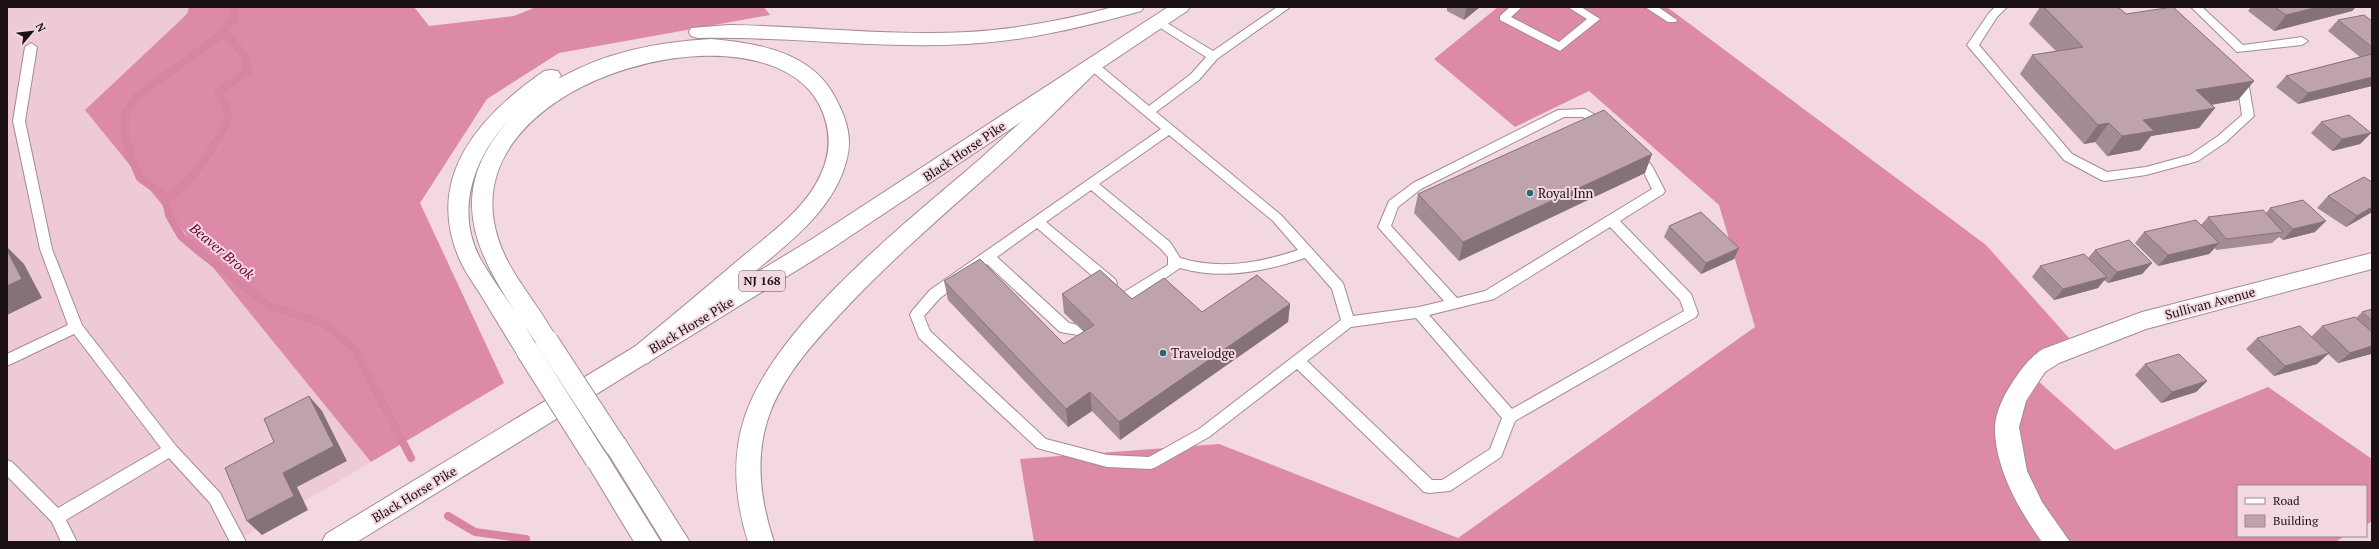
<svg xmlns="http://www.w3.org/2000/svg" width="2379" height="549" viewBox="0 0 2379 549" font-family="'PT Serif',serif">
	<rect width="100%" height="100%" fill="#f3d8e1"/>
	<path fill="#edcad6" d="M7,7H189L187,14L85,110L371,462L235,542H7Z"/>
	<g fill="#dd89a8">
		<path d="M189,7H414L429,26L514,16L536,7H764L770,15L559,53L487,99L420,203L504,383L371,462L85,110L187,14Z"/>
		<path d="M1498,7H1667L1986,245L2077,347L2027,371L2115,450L2268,387L2372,459V521L2366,525V486H2238V536H2345L2335,542H1034L1020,459L1219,444L1458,538L1755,327L1719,205L1589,91L1515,127L1434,59Z"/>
	</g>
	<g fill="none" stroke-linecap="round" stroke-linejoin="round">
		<g stroke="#d885a4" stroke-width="8">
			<path d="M235,7L233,20L218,37L136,97L125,114V133L131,157L140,178L161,193L166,201L169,215L181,236L196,249L268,305L325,324L355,349L411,458"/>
			<path d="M165,200C190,183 206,161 220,134C222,129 227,123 228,117C229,109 222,101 218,95L227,85L248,72L244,55L224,32"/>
			<path d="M448,516L475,532L526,539"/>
		</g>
		<g stroke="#a48a93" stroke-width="2">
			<g id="service">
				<path d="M1277,7L1289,8L1217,59L1199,80L1156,112L1281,215L1343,283L1353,316L1419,307L1444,301L1378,227L1389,201L1413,183L1558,110L1585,109L1609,123L1611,126L1609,129H1601L1583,117H1564L1421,189L1398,207L1391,226L1457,298L1485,291L1652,189L1643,171L1629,154L1631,151H1639L1652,166L1665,191L1663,194L1620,221L1691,294L1698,313L1696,317L1515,421L1501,457L1450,491L1429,493L1424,492L1297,369L1209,437L1156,467L1151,469L1107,467L1037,448L919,338L910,315L912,311L930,290L1161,129L1088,68L1086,65L1088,62H1096L1149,106L1191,74L1206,57L1154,24V20H1162L1213,51ZM1169,135L1273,221L1298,250C1259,263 1220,270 1180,258L1170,242L1099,184ZM1091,190L1160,248L1168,257V265L1119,295L1117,299L1119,303H1129L1180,268C1223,280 1263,272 1305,258L1332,289L1341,320L1199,429L1149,457L1107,455L1046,439L930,331L924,316L940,298L987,264L1060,332L1078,335L1083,334L1085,330L1083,326L1069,323L997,257L1037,228L1105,287H1115L1117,283L1115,279L1046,222ZM1610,227L1680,300L1684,311L1512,409L1429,315L1494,299ZM1416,318L1502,418L1490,449L1442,480H1432L1307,361L1351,327Z"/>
				<path d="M1510,7H1522L1511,17L1559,42L1587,19L1568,7H1581L1600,19L1560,51L1500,20V16Z"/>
				<path d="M1645,7H1658L1677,20L1676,22H1668Z"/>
				<path d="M1995,7H2007L1997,17L1979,45L2072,154L2107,172L2146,167L2190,155L2218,136L2242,115L2238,88L2228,79L2230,76H2238L2249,87L2254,116L2226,142L2198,161L2146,175L2105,181L2101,180L2064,160L1967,45L1989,13Z"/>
				<path d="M2191,7H2202L2243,45L2302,37L2308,41L2302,45L2237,52Z"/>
				<path d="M31,43L37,47L25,121L52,249L82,325L176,446L220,493L246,542H230L210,503L169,458L66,520L77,542H61L52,522L7,476V460L12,462L58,508L161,448L74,334L7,366V354L68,325L40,249L13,121L25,47Z"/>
			</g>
		</g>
		<g stroke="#a48a93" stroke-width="2">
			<path id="minor" d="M2372,253V269L2146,329L2059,363L2045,372L2026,401L2019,427L2027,471L2042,502L2070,542H2042C2019,510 1995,468 1995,428C1995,412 2005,393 2014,380C2023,367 2029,358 2043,349L2142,312Z"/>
		</g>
		<g stroke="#a48a93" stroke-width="2">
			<path id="primary" d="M1168,7H1190L1187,11L828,251L357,542H322L326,534L812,239Z"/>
		</g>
		<g stroke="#a48a93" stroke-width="2">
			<g id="motorway">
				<path d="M1113,7H1144L1141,11C1084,27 1026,41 967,44C877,49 788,36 698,38L691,36L689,32L691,28L729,25C808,26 888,36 968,32C1017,29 1066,20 1113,7Z"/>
				<path d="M711,39C758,43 813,52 836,99C847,120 853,139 846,162C832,215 779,250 740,284C709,310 679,336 648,363L640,365L632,363L628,356L632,349C667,320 702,291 736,262C766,236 805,211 821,174C832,150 831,128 819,104C763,0 468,76 494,222C502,269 537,300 558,341L555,347L547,350L539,347C488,271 434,204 509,120C474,157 454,211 481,260C499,291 522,318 539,350L535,357L527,359L519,357C505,335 492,313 479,292C472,281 464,270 459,258C424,176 481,115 544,71L551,70L558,71L561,76L558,79C606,52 657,42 711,39Z"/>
				<path d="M1092,59L1099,61L1102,65L1099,69C1064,103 1031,137 995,169C943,215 892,259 845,309C816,340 785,373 770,413C754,455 760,500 774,542H748C735,500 731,458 745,416C776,324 907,222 980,159C1016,127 1051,94 1085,61Z"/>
				<path d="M615,435L624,438L690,542H663L603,445L606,438Z"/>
				<path d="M596,448L605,452L661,542H634L584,459L587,452Z"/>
			</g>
		</g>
		<use href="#service" fill="#fff" fill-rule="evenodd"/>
		<use href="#minor" fill="#fff" fill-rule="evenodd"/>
		<use href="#primary" fill="#fff" fill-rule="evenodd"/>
		<use href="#motorway" fill="#fff" fill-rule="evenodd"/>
		<g stroke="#a48a93" stroke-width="24" stroke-linecap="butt">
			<g id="motorway-bridge">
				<path d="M547,341L615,445"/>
				<path d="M527,350L596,459"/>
			</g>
		</g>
		<use href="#motorway-bridge" stroke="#fff" stroke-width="22"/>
	</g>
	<g fill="#a38c94">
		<path d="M1446,7H1480L1464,20L1447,11V8Z"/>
		<path d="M2040,7H2118L2126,14L2254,81L2238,100L2211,105L2215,108L2199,128L2151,136L2140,150L2107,156L2095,142L2084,144L2020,74L2032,55L2056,51L2029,24Z"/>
		<path d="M2251,7H2356L2352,11L2274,31L2248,11Z"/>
		<path d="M2338,20L2372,21V86L2298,104L2276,87L2286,76L2360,57L2328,31Z"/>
		<path d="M2321,122L2371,133L2360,144L2332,151L2311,133Z"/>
		<path d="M1652,154L1645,173L1459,261L1414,213L1418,194Z"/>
		<path d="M2372,180V212L2346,227L2317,208L2328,196L2371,181Z"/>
		<path d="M2270,208L2315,232L2283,240L2279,237L2272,243L2216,250L2215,248L2209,254L2158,266L2135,243L2144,232L2201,225L2208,217L2266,213Z"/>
		<path d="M1669,226L1734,259L1701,274L1664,237Z"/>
		<path d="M2095,250L2152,263L2142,274L2108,283L2104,280L2098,288L2054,300L2032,277L2040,266L2088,258Z"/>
		<path d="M944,281L1064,344L1084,332L1064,313L1062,294L1132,299L1202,312L1290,304L1288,322L1120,440L1092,411L1068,427L948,300Z"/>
		<path d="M2372,309V353L2371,354L2338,363L2328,354L2317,364L2274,376L2246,349L2257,338L2311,337L2322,326L2356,318L2362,312Z"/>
		<path d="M2145,364L2207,381L2196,392L2161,403L2135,375Z"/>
	</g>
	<g fill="#857278">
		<path d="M1468,7H1480L1464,20L1466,9Z"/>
		<path d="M2318,7H2356L2352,11L2274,31L2286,15Z"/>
		<path d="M2372,77V86L2298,104L2308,93Z"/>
		<path d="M2254,81L2238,100L2181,110L2196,90Z"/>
		<path d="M2215,108L2199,128L2151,136L2140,150L2107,156L2122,136L2143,120Z"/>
		<path d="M2109,123L2095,142L2084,144L2098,125Z"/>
		<path d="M2371,133L2360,144L2332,151L2342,139Z"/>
		<path d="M1652,154L1645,173L1459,261L1463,242Z"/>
		<path d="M2372,207V212L2346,227L2357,216Z"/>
		<path d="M2326,221L2315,232L2283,240L2293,229Z"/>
		<path d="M2219,243L2209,254L2158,266L2168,255Z"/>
		<path d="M7,247L24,264L42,298L7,315Z"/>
		<path d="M1739,248L1734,259L1701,274L1706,263Z"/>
		<path d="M2152,263L2142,274L2108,283L2117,272Z"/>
		<path d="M2107,277L2098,288L2054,300L2063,289Z"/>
		<path d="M1290,304L1288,322L1120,440L1119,422Z"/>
		<path d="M2372,346V353L2371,354L2338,363L2350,353Z"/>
		<path d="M2329,353L2317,364L2274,376L2285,366Z"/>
		<path d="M2207,381L2196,392L2161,403L2172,392Z"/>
		<path d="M1090,392L1092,411L1068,427L1066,409Z"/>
		<path d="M309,396L322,411L347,461L297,487L308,510L262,535L247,521L283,473Z"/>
	</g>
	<g fill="#bea3ac" stroke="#857278">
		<path d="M2044,7H2118L2126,14L2173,7L2254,81L2196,90L2215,108L2143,120L2154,131L2122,136L2109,123L2098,125L2032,55L2083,47Z"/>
		<path d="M2275,7H2318L2286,15Z"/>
		<path d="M2364,15L2372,21V47L2338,20Z"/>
		<path d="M2372,54V77L2308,93L2286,76Z"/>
		<path d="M1604,110L1652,154L1463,242L1418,194Z"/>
		<path d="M2349,115L2371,133L2342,139L2321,122Z"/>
		<path d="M2364,177L2372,182V207L2357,216L2328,196Z"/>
		<path d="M2303,200L2326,221L2293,229L2270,208Z"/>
		<path d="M2263,210L2283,232L2226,239L2208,217Z"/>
		<path d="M1701,212L1739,248L1706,263L1669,226Z"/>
		<path d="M2196,220L2219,243L2168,255L2144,232Z"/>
		<path d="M2129,240L2152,263L2117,272L2095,250Z"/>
		<path d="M7,250L22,279L7,286Z"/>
		<path d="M2084,254L2107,277L2063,289L2040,266Z"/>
		<path d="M980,259L1064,344L1094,325L1062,294L1100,270L1132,299L1164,278L1202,312L1257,275L1290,304L1119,422L1090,392L1066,409L944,281Z"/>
		<path d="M2372,309V321L2362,312Z"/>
		<path d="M2355,317L2372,332V346L2350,353L2322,326Z"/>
		<path d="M2300,326L2329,353L2285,366L2257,338Z"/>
		<path d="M2179,354L2207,381L2172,392L2145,364Z"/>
		<path d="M309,396L334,446L283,473L294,496L247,521L225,468L274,442L264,419Z"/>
	</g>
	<g fill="#1f6a73" stroke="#f3d8e1" stroke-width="1.5">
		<circle cx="1530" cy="193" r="4"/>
		<circle cx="1163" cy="353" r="4"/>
	</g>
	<g text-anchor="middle" stroke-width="4" stroke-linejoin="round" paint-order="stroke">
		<rect fill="#f3d8e1" stroke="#5c4d52" stroke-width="1" x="739" y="271" width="46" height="20" rx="3"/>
		<g font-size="12" font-weight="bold" fill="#1b1115">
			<text x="762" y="285">NJ 168</text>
		</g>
		<g font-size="13" fill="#1b1115" stroke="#f3d8e1">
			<text transform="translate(964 151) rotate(-34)" y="5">Black Horse Pike</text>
			<text transform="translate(2210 303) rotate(-15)" y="5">Sullivan Avenue</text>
			<text transform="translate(691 325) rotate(-31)" y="5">Black Horse Pike</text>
			<text transform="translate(414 494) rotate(-31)" y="5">Black Horse Pike</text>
		</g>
		<g font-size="13" fill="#1b1115" stroke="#f3d8e1" text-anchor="start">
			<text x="1538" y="198">Royal Inn</text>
			<text x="1171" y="358">Travelodge</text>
		</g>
		<g font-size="14" font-style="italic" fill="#680039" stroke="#f3d8e1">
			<text transform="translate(222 251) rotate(40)" y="5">Beaver Brook</text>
		</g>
	</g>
	<rect width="2379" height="549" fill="none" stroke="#1b1115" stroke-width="16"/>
	<rect x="2237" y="485" width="130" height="52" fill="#f3d8e1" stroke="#9d888f"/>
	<rect x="2245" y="498" width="20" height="6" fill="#ffffff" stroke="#9d888f"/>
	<text x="2273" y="505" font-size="12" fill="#1b1115">Road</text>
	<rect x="2245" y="515" width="20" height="12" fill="#bea3ac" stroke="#9d888f"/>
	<text x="2273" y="525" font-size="12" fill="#1b1115">Building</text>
	<g transform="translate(32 32) rotate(62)" stroke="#f3d8e1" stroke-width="3" paint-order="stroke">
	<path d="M0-3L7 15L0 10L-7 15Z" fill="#1b1115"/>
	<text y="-6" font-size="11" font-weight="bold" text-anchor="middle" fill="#1b1115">N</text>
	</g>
</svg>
